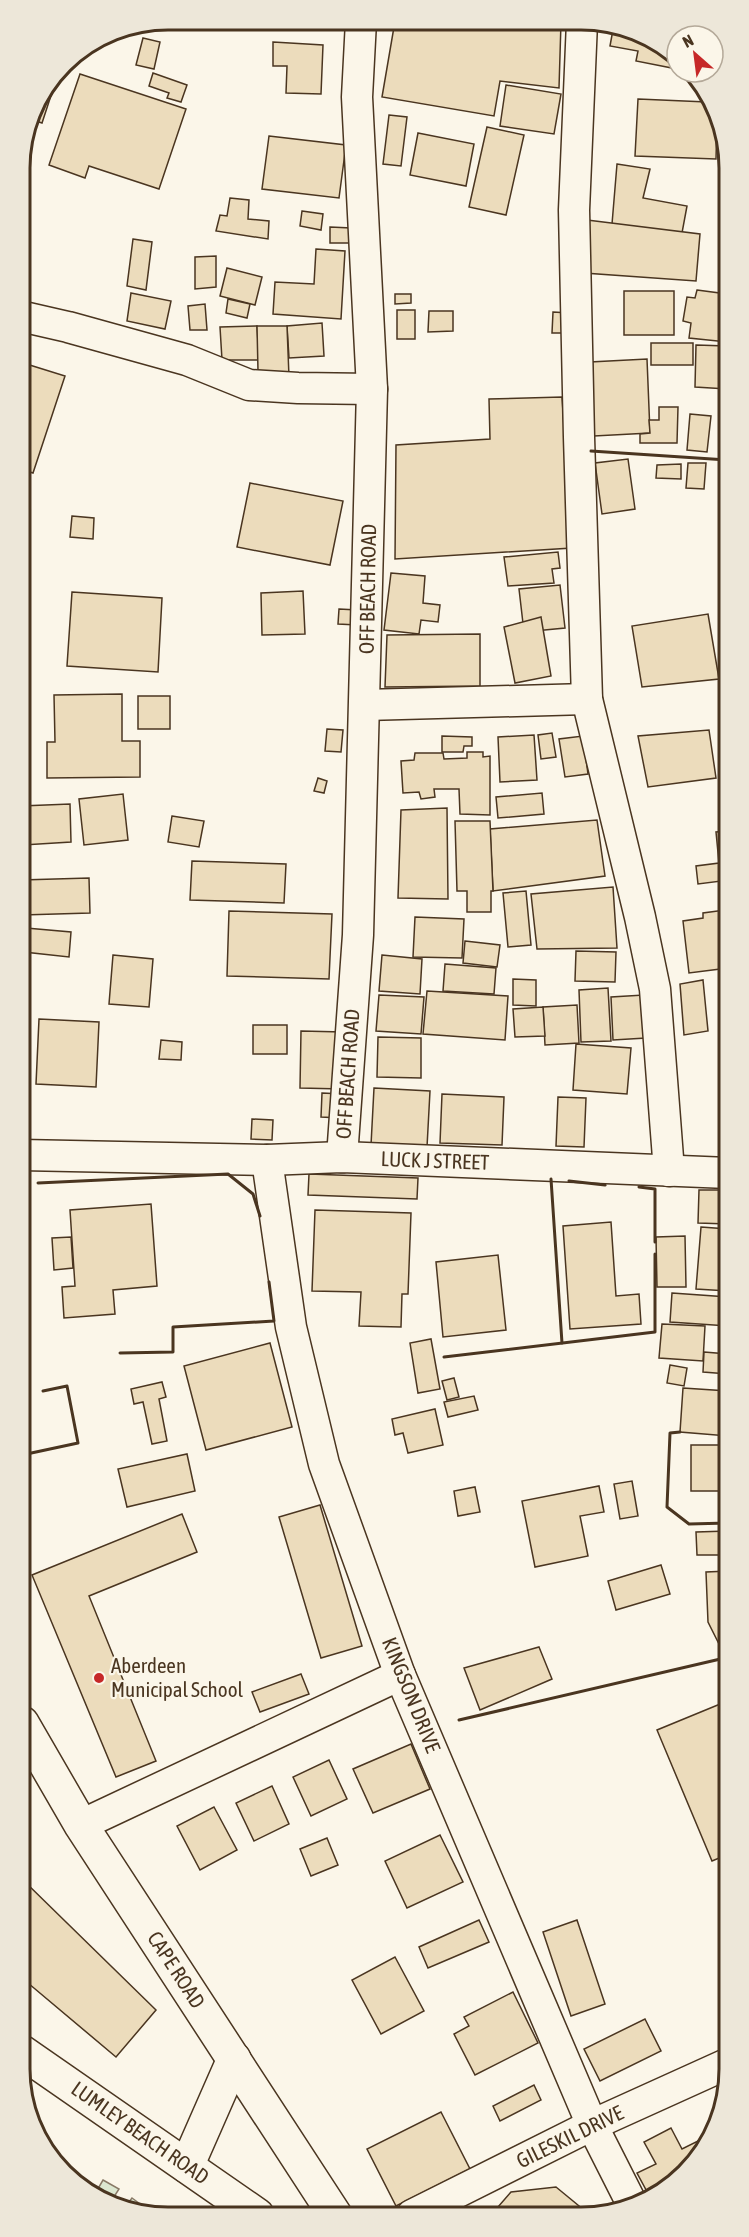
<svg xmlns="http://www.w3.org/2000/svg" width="749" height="2237" viewBox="0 0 749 2237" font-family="'Asap Condensed',sans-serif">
	<rect width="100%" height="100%" fill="#fbf6e9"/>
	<g fill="#dce7d0" stroke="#887966" stroke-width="1.5">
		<path d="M103,2180L119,2189L112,2200L96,2192Z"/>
		<path d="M132,2198L155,2215H139L125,2207Z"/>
	</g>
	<g fill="#ecdcbc" stroke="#4a3520" stroke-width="1.5">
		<path d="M395,21L561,22L559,88L500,81L494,116L382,97Z"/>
		<path d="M614,24L677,58V69L636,61L638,51L610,46Z"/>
		<path d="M143,38L160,42L154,69L136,65Z"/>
		<path d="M273,42L323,45L321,94L286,93L287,66H273Z"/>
		<path d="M59,71L42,123L30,119L35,102Z"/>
		<path d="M153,73L187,85L181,102L167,98L169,93L149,86Z"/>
		<path d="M80,74L186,109L159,189L89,166L85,178L49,165Z"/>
		<path d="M506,85L561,94L554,134L500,126Z"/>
		<path d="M638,99L707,102L717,120L716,159L635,156Z"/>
		<path d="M389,115L407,117L401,166L383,164Z"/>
		<path d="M487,127L524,135L506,215L469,207Z"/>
		<path d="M418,133L474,144L466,186L410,175Z"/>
		<path d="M269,136L346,145L339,198L262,189Z"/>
		<path d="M617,164L650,169L643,198L687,206L682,233L612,224Z"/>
		<path d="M230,198L249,200L248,219L269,221L268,239L216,231L220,215L227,216Z"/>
		<path d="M302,211L323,214L321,230L300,226Z"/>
		<path d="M587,220L700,234L696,281L584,273Z"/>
		<path d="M330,227L351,228V243H330Z"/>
		<path d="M133,239L152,242L146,290L127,286Z"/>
		<path d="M316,249L345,251L341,319L273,314L275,282L314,284Z"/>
		<path d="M216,256V287L195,289V257Z"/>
		<path d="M227,268L262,277L255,305L220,296Z"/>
		<path d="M697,290L727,294V342L689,338L691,323L683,321L687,297L695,298Z"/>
		<rect x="624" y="291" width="50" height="44"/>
		<path d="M131,293L171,301L165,329L127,321Z"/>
		<path d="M395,294H411V303L395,304Z"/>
		<path d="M228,299L250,304L247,318L226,313Z"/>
		<path d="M205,304L207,330H190L188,306Z"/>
		<rect x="397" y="310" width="18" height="29"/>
		<path d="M429,311H453V331L428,332Z"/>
		<path d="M553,312L569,313L568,333H552Z"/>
		<path d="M322,323L324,356L289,358L287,326Z"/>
		<path d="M257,326L259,360H222L220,327Z"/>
		<path d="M257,326H287L289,377L258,371Z"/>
		<rect x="651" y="343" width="42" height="22"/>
		<path d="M696,345L727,346V389L695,387Z"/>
		<path d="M647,359L650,433L594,436L590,362Z"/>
		<path d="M20,362L65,376L33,473L20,469Z"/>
		<path d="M562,397L572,548L395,559L396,445L490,439L489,399Z"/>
		<path d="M659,407H678L677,443H640V434L650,433L649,420H659Z"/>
		<path d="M690,414L711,416L707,452L687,450Z"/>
		<path d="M628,459L635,509L602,514L595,463Z"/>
		<path d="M688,463H706L704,489L686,488Z"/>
		<path d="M681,464V479L656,478L657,465Z"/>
		<path d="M250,483L343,501L330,565L237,547Z"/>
		<path d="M72,516L94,518L93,539L70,537Z"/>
		<path d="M558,552L560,568L552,569L554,583L508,586L504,557Z"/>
		<path d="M391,573L425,576L423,603L440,605L438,622L421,620L419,634L384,630Z"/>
		<path d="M560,585L565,628L524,632L519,589Z"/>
		<path d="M303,591L305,634L262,635L261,593Z"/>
		<path d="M72,592L162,598L158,672L67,666Z"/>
		<path d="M339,609L357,610V625L338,624Z"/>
		<path d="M708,614L719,679L642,687L632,626Z"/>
		<path d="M541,617L551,676L515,683L504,627Z"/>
		<path d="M480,634V686L385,687L387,635Z"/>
		<path d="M122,694V741H140V777L47,778V742H55L54,695Z"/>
		<rect x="138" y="696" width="32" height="33"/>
		<path d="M327,729L343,730L341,752L325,751Z"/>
		<path d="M709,730L716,778L648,787L638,736Z"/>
		<path d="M552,733L556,757L541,759L538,735Z"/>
		<path d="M534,735L537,780L500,782L498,737Z"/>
		<path d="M442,736L472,737V746H464L463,752H442Z"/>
		<path d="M583,736L588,774L565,777L559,739Z"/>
		<path d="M467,752H483V757L490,756V815L460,814L459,789H434L435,797L421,799L419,792L403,793L401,761L414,760L415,753H443L444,759L467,758Z"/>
		<path d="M318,778L327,781L324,793L314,791Z"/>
		<path d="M542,793L544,814L498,818L496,797Z"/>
		<path d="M123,794L128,840L84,845L79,799Z"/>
		<path d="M70,804L71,842L23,845L21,806Z"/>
		<path d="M447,808L448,899L398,898L401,810Z"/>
		<path d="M172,816L204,821L199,847L168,842Z"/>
		<path d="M597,820L605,876L493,891L490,829Z"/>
		<path d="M455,821H490L493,891H491V912H467V891H457Z"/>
		<path d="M728,831V897L722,898L721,881L698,884L696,866L719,863L716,832Z"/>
		<path d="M192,861L286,864L284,903L190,900Z"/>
		<path d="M89,878L90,913L22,915L21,880Z"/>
		<path d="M613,887L617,948L537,949L531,894Z"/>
		<path d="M526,891L531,945L508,947L503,893Z"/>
		<path d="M725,910L728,918V968L689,973L683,921L703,918V913Z"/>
		<path d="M229,911L332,914L329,979L227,976Z"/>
		<path d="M415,917L464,919L462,958L413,957Z"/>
		<path d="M26,928L71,932L69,957L24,952Z"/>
		<path d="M465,941L500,945L497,967L463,963Z"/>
		<path d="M576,951L616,952L615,982L575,981Z"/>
		<path d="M113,955L153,959L149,1007L109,1004Z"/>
		<path d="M382,955L422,959L420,994L379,991Z"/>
		<path d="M445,964L496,968L494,994L443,991Z"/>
		<path d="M513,979L536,980V1006L513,1005Z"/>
		<path d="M703,980L708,1031L684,1035L680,984Z"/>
		<path d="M608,988L611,1041L581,1042L579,990Z"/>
		<path d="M427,991L508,996L505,1040L423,1034Z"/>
		<path d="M379,995L424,997L421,1034L376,1031Z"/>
		<path d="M644,995L646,1038L613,1040L611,997Z"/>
		<path d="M577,1005L579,1043L545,1045L543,1007Z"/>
		<path d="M543,1007L545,1036L515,1037L513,1009Z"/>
		<path d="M39,1019L99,1022L96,1087L36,1084Z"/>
		<rect x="253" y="1025" width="34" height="29"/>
		<path d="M301,1031L343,1032L342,1089L300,1088Z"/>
		<path d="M378,1037L421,1038V1078L377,1077Z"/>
		<path d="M161,1040L182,1042L181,1060L159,1059Z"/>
		<path d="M576,1044L631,1048L627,1094L573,1090Z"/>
		<path d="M374,1088L430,1091L427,1147L371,1145Z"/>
		<path d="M322,1093L342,1094L340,1118L321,1117Z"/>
		<path d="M442,1094L504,1097L502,1145L440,1143Z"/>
		<path d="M558,1097L586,1098L584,1147L556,1146Z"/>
		<path d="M252,1119L273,1120L272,1140L251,1139Z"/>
		<path d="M309,1174L418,1178L417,1199L308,1195Z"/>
		<path d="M699,1190H728V1224L698,1223Z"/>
		<path d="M151,1204L157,1286L113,1290L115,1314L64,1318L62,1287L75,1286L70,1210Z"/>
		<path d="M315,1210L411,1213L408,1294H402L401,1327L359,1326L361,1292L312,1291Z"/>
		<path d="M611,1222L616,1296L639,1294L641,1324L570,1329L563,1226Z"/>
		<path d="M701,1227L728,1229V1291L696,1289Z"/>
		<path d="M685,1236L686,1287H657L656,1237Z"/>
		<path d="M71,1237L73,1268L54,1270L52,1238Z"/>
		<path d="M498,1255L506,1330L443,1337L436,1262Z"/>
		<path d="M672,1293L728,1297V1326L670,1322Z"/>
		<path d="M662,1324L705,1326L703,1361L659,1358Z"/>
		<path d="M431,1339L440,1389L418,1393L410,1343Z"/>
		<path d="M270,1343L292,1427L206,1450L184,1366Z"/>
		<path d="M704,1352L728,1354V1374L703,1372Z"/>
		<path d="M670,1365L687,1368L684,1386L667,1383Z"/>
		<path d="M454,1378L459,1397L447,1400L442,1381Z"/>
		<path d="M162,1382L166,1397L159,1399L167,1441L152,1444L143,1402L134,1404L131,1389Z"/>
		<path d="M683,1388L728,1391V1436L680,1432Z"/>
		<path d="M474,1396L478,1410L448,1417L444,1402Z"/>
		<path d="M435,1409L443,1445L408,1453L403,1433L395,1435L392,1419Z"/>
		<rect x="691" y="1445" width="37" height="46"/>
		<path d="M187,1454L195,1491L127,1507L118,1469Z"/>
		<path d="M632,1481L638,1516L620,1519L614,1484Z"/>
		<path d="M599,1486L604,1512L580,1516L588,1556L535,1567L522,1501Z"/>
		<path d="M475,1487L480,1512L458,1516L454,1491Z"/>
		<path d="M320,1505L362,1646L321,1658L279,1517Z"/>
		<path d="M182,1514L197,1552L89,1596L156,1761L116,1777L32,1575Z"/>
		<path d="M728,1531V1555H697L696,1532Z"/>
		<path d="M661,1565L670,1594L616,1610L608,1581Z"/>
		<path d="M729,1571V1649L722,1650L708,1622L706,1572Z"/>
		<path d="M539,1647L552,1679L480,1710L464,1668Z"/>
		<path d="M301,1674L309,1694L260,1712L252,1692Z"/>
		<path d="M725,1702L729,1711V1854L712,1861L657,1730Z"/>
		<path d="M411,1744L430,1789L373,1813L353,1769Z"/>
		<path d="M329,1760L347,1799L311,1816L293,1777Z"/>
		<path d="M272,1786L289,1824L254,1841L236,1803Z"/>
		<path d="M214,1807L237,1850L200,1870L177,1826Z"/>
		<path d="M440,1835L463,1882L407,1908L385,1861Z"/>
		<path d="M327,1838L338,1865L311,1876L300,1849Z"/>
		<path d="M22,1879L156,2010L116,2057L22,1978Z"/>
		<path d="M479,1920L489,1942L428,1968L419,1947Z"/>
		<path d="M577,1920L605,2004L571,2016L543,1932Z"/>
		<path d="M395,1957L424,2011L381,2034L352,1980Z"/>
		<path d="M513,1992L538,2043L475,2075L454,2034L469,2026L464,2017Z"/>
		<path d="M645,2019L661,2051L600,2081L584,2049Z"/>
		<path d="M534,2085L541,2100L500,2121L493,2106Z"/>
		<path d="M441,2112L470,2169L396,2206L367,2149Z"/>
		<path d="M671,2128L682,2149L714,2133L693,2167L656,2197L651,2199L637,2173L656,2164L644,2142Z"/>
		<path d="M556,2187L590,2215H491L511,2192Z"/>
	</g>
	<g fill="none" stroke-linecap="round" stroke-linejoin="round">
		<g stroke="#4a3520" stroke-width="33">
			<g id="street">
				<path d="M582,22L574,210L579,437L587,699L640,917L655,989L669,1171"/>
				<path d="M20,316L68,327L187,360L249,385L298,388L372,389"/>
				<path d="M365,705L587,699"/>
				<path d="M21,1155L267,1160L342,1157L728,1173"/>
				<path d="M342,1157L358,935L372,389L357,97L361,21"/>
				<path d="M267,1160L291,1327L324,1464L400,1675L592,2125L633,2206"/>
				<path d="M81,1825L400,1675"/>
				<path d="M412,2215L592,2125L729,2063"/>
			</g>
		</g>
		<g stroke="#4a3520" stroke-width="36">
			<g id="secondary">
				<path d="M22,1723L81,1825L335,2215"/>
				<path d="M22,2052L257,2215"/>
				<path d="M187,2166L234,2059"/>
			</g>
		</g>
		<use href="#street" stroke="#fbf6e9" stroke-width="30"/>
		<use href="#secondary" stroke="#fbf6e9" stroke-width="33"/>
		<g stroke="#4a3520" stroke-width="3">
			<path d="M591,451L727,460"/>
			<path d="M551,1179L562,1343"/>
			<path d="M569,1181L605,1185"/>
			<path d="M38,1183L228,1174L253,1194L260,1216"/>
			<path d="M639,1187L655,1189V1242"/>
			<path d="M120,1353L173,1352V1327L274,1321L269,1282"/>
			<path d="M444,1357L655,1332V1254"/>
			<path d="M680,1432L670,1433L667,1507L689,1524L728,1523"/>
			<path d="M22,1455L78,1443L67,1386L43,1391"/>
			<path d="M459,1720L729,1657"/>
		</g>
	</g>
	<circle fill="#c62828" stroke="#fbf6e9" stroke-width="2" cx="99" cy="1678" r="6"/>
	<g text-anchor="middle" stroke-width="4.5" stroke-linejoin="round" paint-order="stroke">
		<g font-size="21" fill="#4a3520" stroke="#fbf6e9">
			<text transform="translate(368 589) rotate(-89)" y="7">OFF BEACH ROAD</text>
			<text transform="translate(348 1074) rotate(-86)" y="7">OFF BEACH ROAD</text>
			<text transform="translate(435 1161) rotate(2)" y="7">LUCK J STREET</text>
			<text transform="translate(411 1695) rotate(68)" y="7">KINGSON DRIVE</text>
			<text transform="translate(176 1970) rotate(57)" y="7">CAPE ROAD</text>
			<text transform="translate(140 2133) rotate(35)" y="7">LUMLEY BEACH ROAD</text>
			<text transform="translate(570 2137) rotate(-26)" y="7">GILESKIL DRIVE</text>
		</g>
		<g font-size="21" fill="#4a3520" stroke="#fbf6e9" text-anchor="start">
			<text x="111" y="1673">Aberdeen<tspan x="111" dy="24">Municipal School</tspan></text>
		</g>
	</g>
	<path d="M0 0H749V2237H0ZM168 30H581A138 138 0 0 1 719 168V2069A138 138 0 0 1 581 2207H168A138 138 0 0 1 30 2069V168A138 138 0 0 1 168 30Z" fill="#ede7d9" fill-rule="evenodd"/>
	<path fill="none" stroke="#4a3520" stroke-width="3" d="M168 30H581A138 138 0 0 1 719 168V2069A138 138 0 0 1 581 2207H168A138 138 0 0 1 30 2069V168A138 138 0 0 1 168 30Z"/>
	<g transform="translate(695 54) rotate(332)"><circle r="28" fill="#fbf6e9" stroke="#b4a999" stroke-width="1.5"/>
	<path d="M0-4.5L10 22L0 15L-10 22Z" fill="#c62828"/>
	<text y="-9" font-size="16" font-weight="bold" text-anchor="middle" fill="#4a3520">N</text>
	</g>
</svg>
